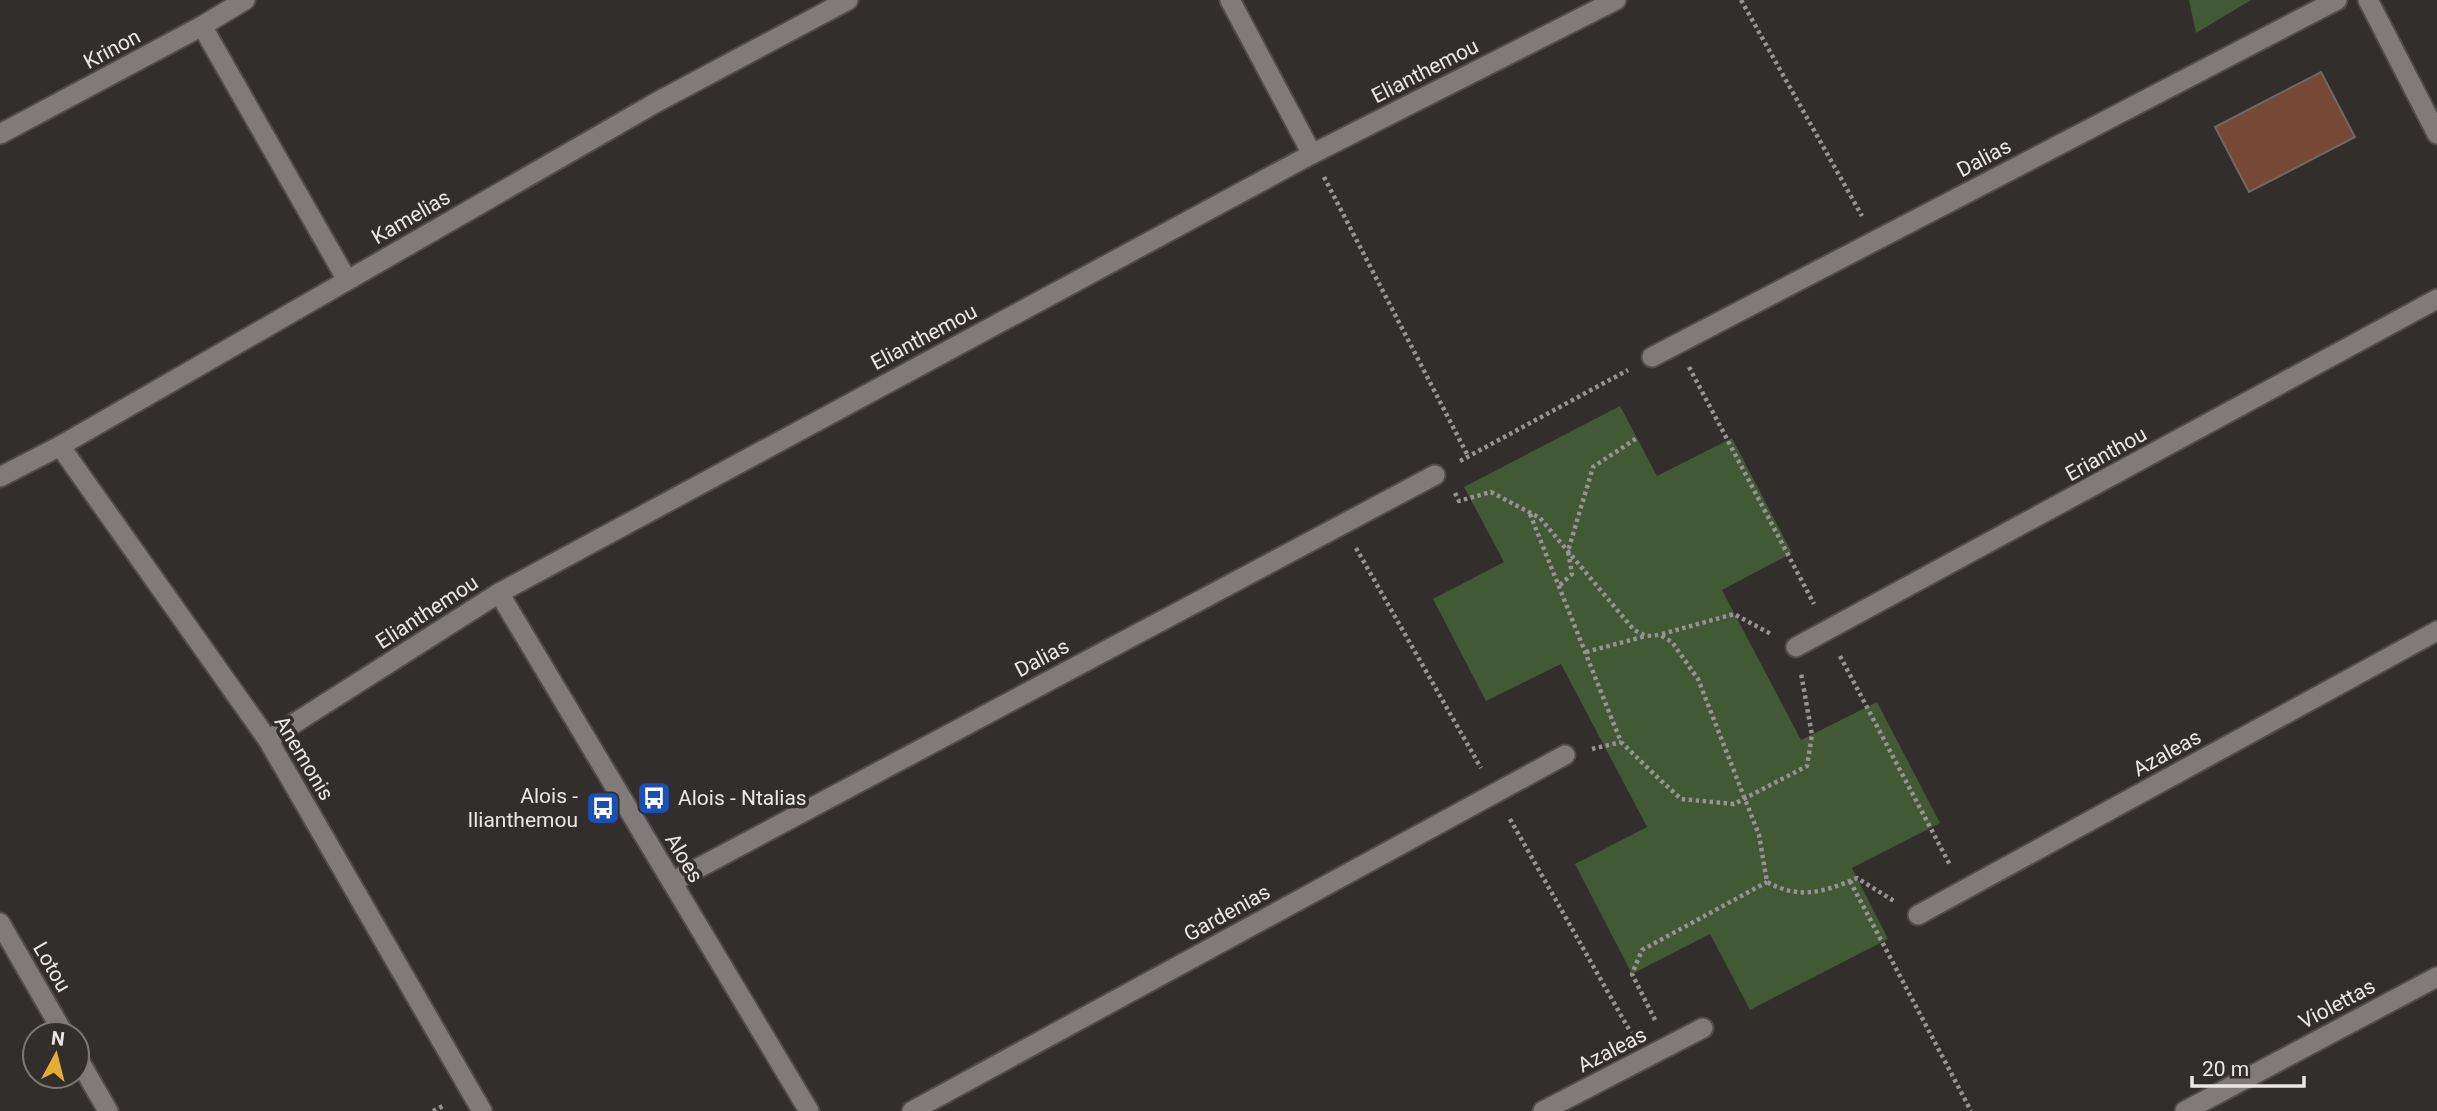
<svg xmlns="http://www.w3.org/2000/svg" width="2437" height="1111" viewBox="0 0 2437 1111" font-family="Roboto,sans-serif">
	<rect width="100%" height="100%" fill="#312e2c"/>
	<g fill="#415935">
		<path d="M2189,0H2251L2196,33Z"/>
		<path d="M1620,406L1657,476L1732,438L1792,553L1722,590L1801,740L1877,702L1940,823L1852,868L1888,939L1750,1010L1710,934L1632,974L1575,864L1647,827L1561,664L1486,701L1433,599L1504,562L1464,487Z"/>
	</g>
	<path fill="#754934" stroke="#6d6967" stroke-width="2" d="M2321,72L2355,137L2249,192L2215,127Z"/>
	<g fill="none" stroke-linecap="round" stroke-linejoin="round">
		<g stroke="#4f4c4b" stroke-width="23">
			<g id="minor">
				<path d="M1230,0L1312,154"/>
				<path d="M2368,0L2437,134"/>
				<path d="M202,26L347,280"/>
				<path d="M0,134L202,26L245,0"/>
				<path d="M1652,357L2337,0"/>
				<path d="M60,446L268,740L482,1111"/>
				<path d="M499,593L809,1111"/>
				<path d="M1796,647L2437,299"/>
				<path d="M268,740L499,593L1312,154L1616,0"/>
				<path d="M672,882L1435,475"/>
				<path d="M1918,915L2437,631"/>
				<path d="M0,923L64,1034"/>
				<path d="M77,1057L108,1111"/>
				<path d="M912,1111L1565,755"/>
				<path d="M1543,1111L1703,1028"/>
				<path d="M2185,1111L2437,977"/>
			</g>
		</g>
		<g stroke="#4f4c4b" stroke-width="23">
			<path id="tertiary" d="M0,477L60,446L657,102L848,0"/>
		</g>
		<g stroke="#969392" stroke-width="4.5" stroke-dasharray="3.5 3.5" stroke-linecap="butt">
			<path d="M1741,0L1862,216"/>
			<path d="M1324,177L1468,456"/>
			<path d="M1689,367L1814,604"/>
			<path d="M1460,461L1628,370"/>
			<path d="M1455,493L1459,501L1491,492L1540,518L1634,630L1646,636L1660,635L1672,642L1698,679L1759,835L1767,882C1800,900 1824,892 1857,878L1894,901"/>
			<path d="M1530,514L1621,742L1656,776L1681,799L1734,804L1807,766L1812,735L1801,673"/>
			<path d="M1356,548L1481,768"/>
			<path d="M1560,585L1572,574L1568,551L1593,467L1637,438"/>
			<path d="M1662,634L1734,614L1771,634"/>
			<path d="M1586,652L1646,636"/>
			<path d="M1840,656L1950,865"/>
			<path d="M1592,749L1621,742"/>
			<path d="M1510,819L1631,1033"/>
			<path d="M1850,881L1971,1111"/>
			<path d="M1655,1020L1632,974L1642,950L1767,882"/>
			<path d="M433,1111L445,1105"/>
		</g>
		<use href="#minor" stroke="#807b79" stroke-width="19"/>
		<use href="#tertiary" stroke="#807b79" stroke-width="19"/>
	</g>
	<defs>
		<g id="bus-square" transform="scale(1.75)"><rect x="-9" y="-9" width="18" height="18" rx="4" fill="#1a4fb4" stroke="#312e2c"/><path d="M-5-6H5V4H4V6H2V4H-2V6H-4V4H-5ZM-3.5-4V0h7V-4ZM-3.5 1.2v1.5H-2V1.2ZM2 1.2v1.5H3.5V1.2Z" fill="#fff"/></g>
	</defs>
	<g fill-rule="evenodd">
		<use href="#bus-square" x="654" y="798"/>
		<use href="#bus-square" x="603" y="808"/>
	</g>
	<g text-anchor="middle" stroke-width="7" stroke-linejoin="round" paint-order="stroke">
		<g font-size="21" fill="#eae7e6" stroke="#312e2c">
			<text transform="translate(112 49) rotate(-28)" y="7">Krinon</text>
			<text transform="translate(1425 71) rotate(-27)" y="7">Elianthemou</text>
			<text transform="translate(1984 158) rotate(-28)" y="7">Dalias</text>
			<text transform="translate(411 217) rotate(-30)" y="7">Kamelias</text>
			<text transform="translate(924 337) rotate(-28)" y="7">Elianthemou</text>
			<text transform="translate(2106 454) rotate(-29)" y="7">Erianthou</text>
			<text transform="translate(427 612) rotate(-33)" y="7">Elianthemou</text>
			<text transform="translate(1042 658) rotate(-28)" y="7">Dalias</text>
			<text transform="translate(2167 753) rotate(-29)" y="7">Azaleas</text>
			<text transform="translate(304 758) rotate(59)" y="7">Anemonis</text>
			<text transform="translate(684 858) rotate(59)" y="7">Aloes</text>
			<text transform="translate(1227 913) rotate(-29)" y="7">Gardenias</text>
			<text transform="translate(52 967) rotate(60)" y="7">Lotou</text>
			<text transform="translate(2337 1004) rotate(-28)" y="7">Violettas</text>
			<text transform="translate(1612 1050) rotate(-27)" y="7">Azaleas</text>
		</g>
		<g font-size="21" fill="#eae7e6" stroke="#312e2c" text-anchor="end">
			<text x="578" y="803">Alois -<tspan x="578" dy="24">Ilianthemou</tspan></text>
			<text x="678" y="805" text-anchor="start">Alois - Ntalias</text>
		</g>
	</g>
	<g transform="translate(56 1055) rotate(7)"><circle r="33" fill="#312e2c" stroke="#7b7876" stroke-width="2"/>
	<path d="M0-5L12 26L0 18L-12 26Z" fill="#e4ad35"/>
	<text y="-10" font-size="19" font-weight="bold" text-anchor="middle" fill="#eae7e6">N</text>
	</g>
	<path d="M2192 1076v10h112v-10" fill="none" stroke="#eae7e6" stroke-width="3.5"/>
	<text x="2202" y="1076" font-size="21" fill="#eae7e6" stroke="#312e2c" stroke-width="5" paint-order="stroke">20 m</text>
</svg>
